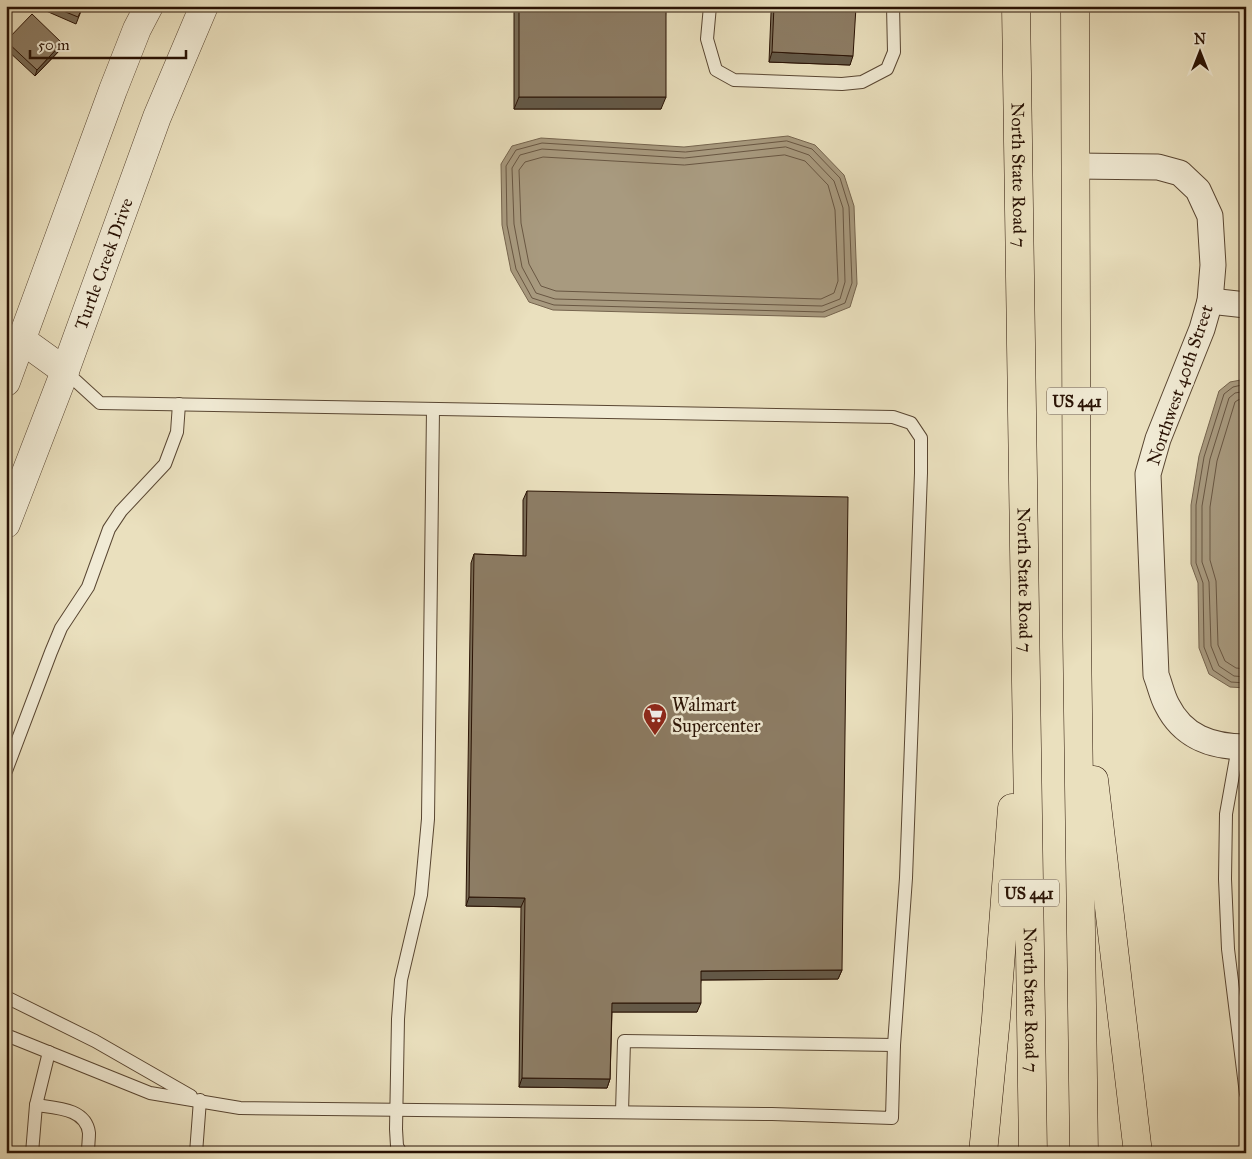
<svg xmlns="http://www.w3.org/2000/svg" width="1252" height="1159" viewBox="0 0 1252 1159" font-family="'IM FELL Great Primer',serif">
	<rect width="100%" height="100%" fill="#eae0be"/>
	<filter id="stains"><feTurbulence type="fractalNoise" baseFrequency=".004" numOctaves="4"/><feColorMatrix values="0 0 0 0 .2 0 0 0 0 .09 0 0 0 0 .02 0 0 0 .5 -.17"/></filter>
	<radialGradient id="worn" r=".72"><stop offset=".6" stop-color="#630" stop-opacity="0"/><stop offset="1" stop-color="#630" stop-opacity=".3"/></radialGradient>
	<g fill="#a89a7f" stroke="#75644e">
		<path d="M788,136L815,145L844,175L854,206L857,284L850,307L825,317L553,310L529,302L511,271L502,225L501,164L512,146L541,138L684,147Z"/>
		<path d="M1246,379V688L1230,687L1209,674L1199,648L1198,583L1191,564V505L1199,456L1219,391L1230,382Z"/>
	</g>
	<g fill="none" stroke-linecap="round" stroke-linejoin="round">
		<g stroke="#685642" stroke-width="1">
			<path d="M787,141L812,149L840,178L849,207L852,283L845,303L823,312L554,305L532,298L516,269L507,225L506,166L516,150L542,143L685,152Z"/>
			<path d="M786,147L809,155L834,181L843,208L845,282L840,299L822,306L555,299L536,293L522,267L514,224L512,168L520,155L542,149L684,158Z"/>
			<path d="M785,155L805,161L828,185L835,210L838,281L834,293L821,299L556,291L541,286L529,264L521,223L519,170L525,162L543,157L684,165Z"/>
			<path d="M1246,384L1233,387L1224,394L1204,457L1196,505V563L1203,583L1204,647L1213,670L1231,682L1246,683"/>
			<path d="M1246,391L1235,393L1229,398L1210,459L1202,506V562L1209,582L1211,646L1219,666L1234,676L1246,677"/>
			<path d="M1246,398L1238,400L1235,402L1217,461L1210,507V560L1216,581L1218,645L1225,661L1236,668L1246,669"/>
		</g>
		<g stroke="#594632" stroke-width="14">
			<g id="service">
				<path d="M710,6L707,39L716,70L734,80L842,84L862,82L887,69L894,52L893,6"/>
				<path d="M1238,747L1226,814L1225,879L1228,949L1246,1094"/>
				<path d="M6,771L51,652L61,628L88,587L109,529L121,511L165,464L177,432L179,404"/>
				<path d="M6,997L95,1041L191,1096"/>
				<path d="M6,1035L150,1093L240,1108L772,1114L892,1118L894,1045L906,878L921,473V438L911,423L893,417L100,403L65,371"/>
				<path d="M36,1105C55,1108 86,1108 89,1133C89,1139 88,1146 88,1153"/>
				<path d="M622,1112L624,1041L894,1045"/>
				<path d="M32,1153L36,1105L49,1052"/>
				<path d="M196,1153L200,1100"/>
				<path d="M401,1153L397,1146L396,1129L398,1019L401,980L421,895L428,819L433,409"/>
			</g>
		</g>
		<g stroke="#594632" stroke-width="27">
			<g id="minor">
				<path d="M1076,166L1158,167L1180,173L1198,190L1210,216L1213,265L1210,301L1202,329L1158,439L1148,474L1156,675C1160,685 1162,696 1167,705C1183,737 1211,747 1246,747"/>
				<path d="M1210,301L1246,305"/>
			</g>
		</g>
		<g stroke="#594632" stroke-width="29">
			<g id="tertiary">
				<path d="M22,340L65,371"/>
				<path d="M6,382L113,90L137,29L149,6"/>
				<path id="s1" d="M6,524L65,371L157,117L204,6"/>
			</g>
		</g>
		<g stroke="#291204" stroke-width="29">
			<g id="primary">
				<path id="s2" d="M1016,6L1033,1153"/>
				<path d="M1075,6L1077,637L1084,1153"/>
				<path d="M1094,780L1138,1153"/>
				<path d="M983,1153L996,1018L1012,808"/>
			</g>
		</g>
		<use href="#service" stroke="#f1ebd5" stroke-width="12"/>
		<use href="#minor" stroke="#f1ebd5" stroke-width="25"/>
		<use href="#tertiary" stroke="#f1ebd5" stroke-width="28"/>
		<use href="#primary" stroke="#eae0be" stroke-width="28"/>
	</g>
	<g fill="#796c57" stroke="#291204">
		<path d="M37,6H83L76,24L37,7Z"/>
		<path d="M514,6H666L661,109H514Z"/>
		<path d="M773,6H842L850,65L769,62L771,13Z"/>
		<path d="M6,41L62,43L60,50L35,76L6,49Z"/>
		<path d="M527,491L842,970L838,979L701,980L697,1012H612L610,1079L607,1088L519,1087L521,907L466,906L471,563L474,554L523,556V500Z"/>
	</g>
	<g fill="#635847" stroke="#291204">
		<path d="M62,43L60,50L35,76L37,70Z"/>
		<path d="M772,52L853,56L850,65L769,62Z"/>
		<path d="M519,97H666L661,109H514Z"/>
		<path d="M469,897L525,898L521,907L466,906Z"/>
		<path d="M842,970L838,979L697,980L701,971Z"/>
		<path d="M612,1003H701L697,1012H609Z"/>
		<path d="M522,1078L610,1079L607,1088L519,1087Z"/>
	</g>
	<g fill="#8d7d65" stroke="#291204">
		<path d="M51,6H83L78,17Z"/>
		<rect x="519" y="6" width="147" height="91"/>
		<path d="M774,6L856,7L853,56L772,52Z"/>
		<path d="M32,14L62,43L37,70L6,41Z"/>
		<path d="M527,491L848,497L842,970L701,971V1003H612L610,1079L522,1078L525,898L469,897L474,554L526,556Z"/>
	</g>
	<defs>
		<g id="supermarket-pin" transform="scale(1.25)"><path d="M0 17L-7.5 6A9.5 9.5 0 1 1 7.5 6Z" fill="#8f2418" stroke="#f1ebd5"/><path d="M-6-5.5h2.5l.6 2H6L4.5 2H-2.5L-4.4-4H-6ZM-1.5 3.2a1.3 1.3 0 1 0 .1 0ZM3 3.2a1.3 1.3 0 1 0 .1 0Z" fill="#fff"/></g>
	</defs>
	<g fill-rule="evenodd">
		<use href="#supermarket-pin" x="655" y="715"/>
	</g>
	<g text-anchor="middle" stroke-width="5" stroke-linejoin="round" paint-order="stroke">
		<g fill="#f1ebd5" stroke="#655343" stroke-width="1">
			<rect x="1047" y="387.5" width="60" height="27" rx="4"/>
			<rect x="999" y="879.5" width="60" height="27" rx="4"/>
		</g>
		<g font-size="16" font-weight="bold" fill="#291204">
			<text x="1077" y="407">US 441</text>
			<text x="1029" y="899">US 441</text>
		</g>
		<g font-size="18" fill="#291204" stroke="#f1ebd5">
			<text dy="6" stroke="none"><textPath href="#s2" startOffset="169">North State Road 7</textPath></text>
			<text dy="6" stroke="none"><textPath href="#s1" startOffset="278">Turtle Creek Drive</textPath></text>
			<text transform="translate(1180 385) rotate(-71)" y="6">Northwest 40th Street</text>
			<text dy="6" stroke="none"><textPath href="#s2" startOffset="574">North State Road 7</textPath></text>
			<text dy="6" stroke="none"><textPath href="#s2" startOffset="994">North State Road 7</textPath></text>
		</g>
		<g font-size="18" fill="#291204" stroke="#f1ebd5" text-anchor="start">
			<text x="672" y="711">Walmart<tspan x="672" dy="21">Supercenter</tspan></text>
		</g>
	</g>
	<rect width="1252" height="1159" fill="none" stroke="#eae0be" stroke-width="25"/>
	<rect x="8" y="8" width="1237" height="1144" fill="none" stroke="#291204" stroke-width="2.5"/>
	<rect x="12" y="12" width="1227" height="1134" fill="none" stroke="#291204"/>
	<g transform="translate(1200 52)" stroke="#f1ebd5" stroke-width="4" paint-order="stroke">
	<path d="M0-4L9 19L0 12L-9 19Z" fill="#291204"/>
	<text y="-8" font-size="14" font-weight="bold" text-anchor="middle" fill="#291204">N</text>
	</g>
	<path d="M30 50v8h156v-8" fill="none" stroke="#291204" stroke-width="2.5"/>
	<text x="38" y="50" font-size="15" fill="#291204" stroke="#f1ebd5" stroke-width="4" paint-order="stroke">50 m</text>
	<rect width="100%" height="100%" filter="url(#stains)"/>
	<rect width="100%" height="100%" fill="url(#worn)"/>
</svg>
